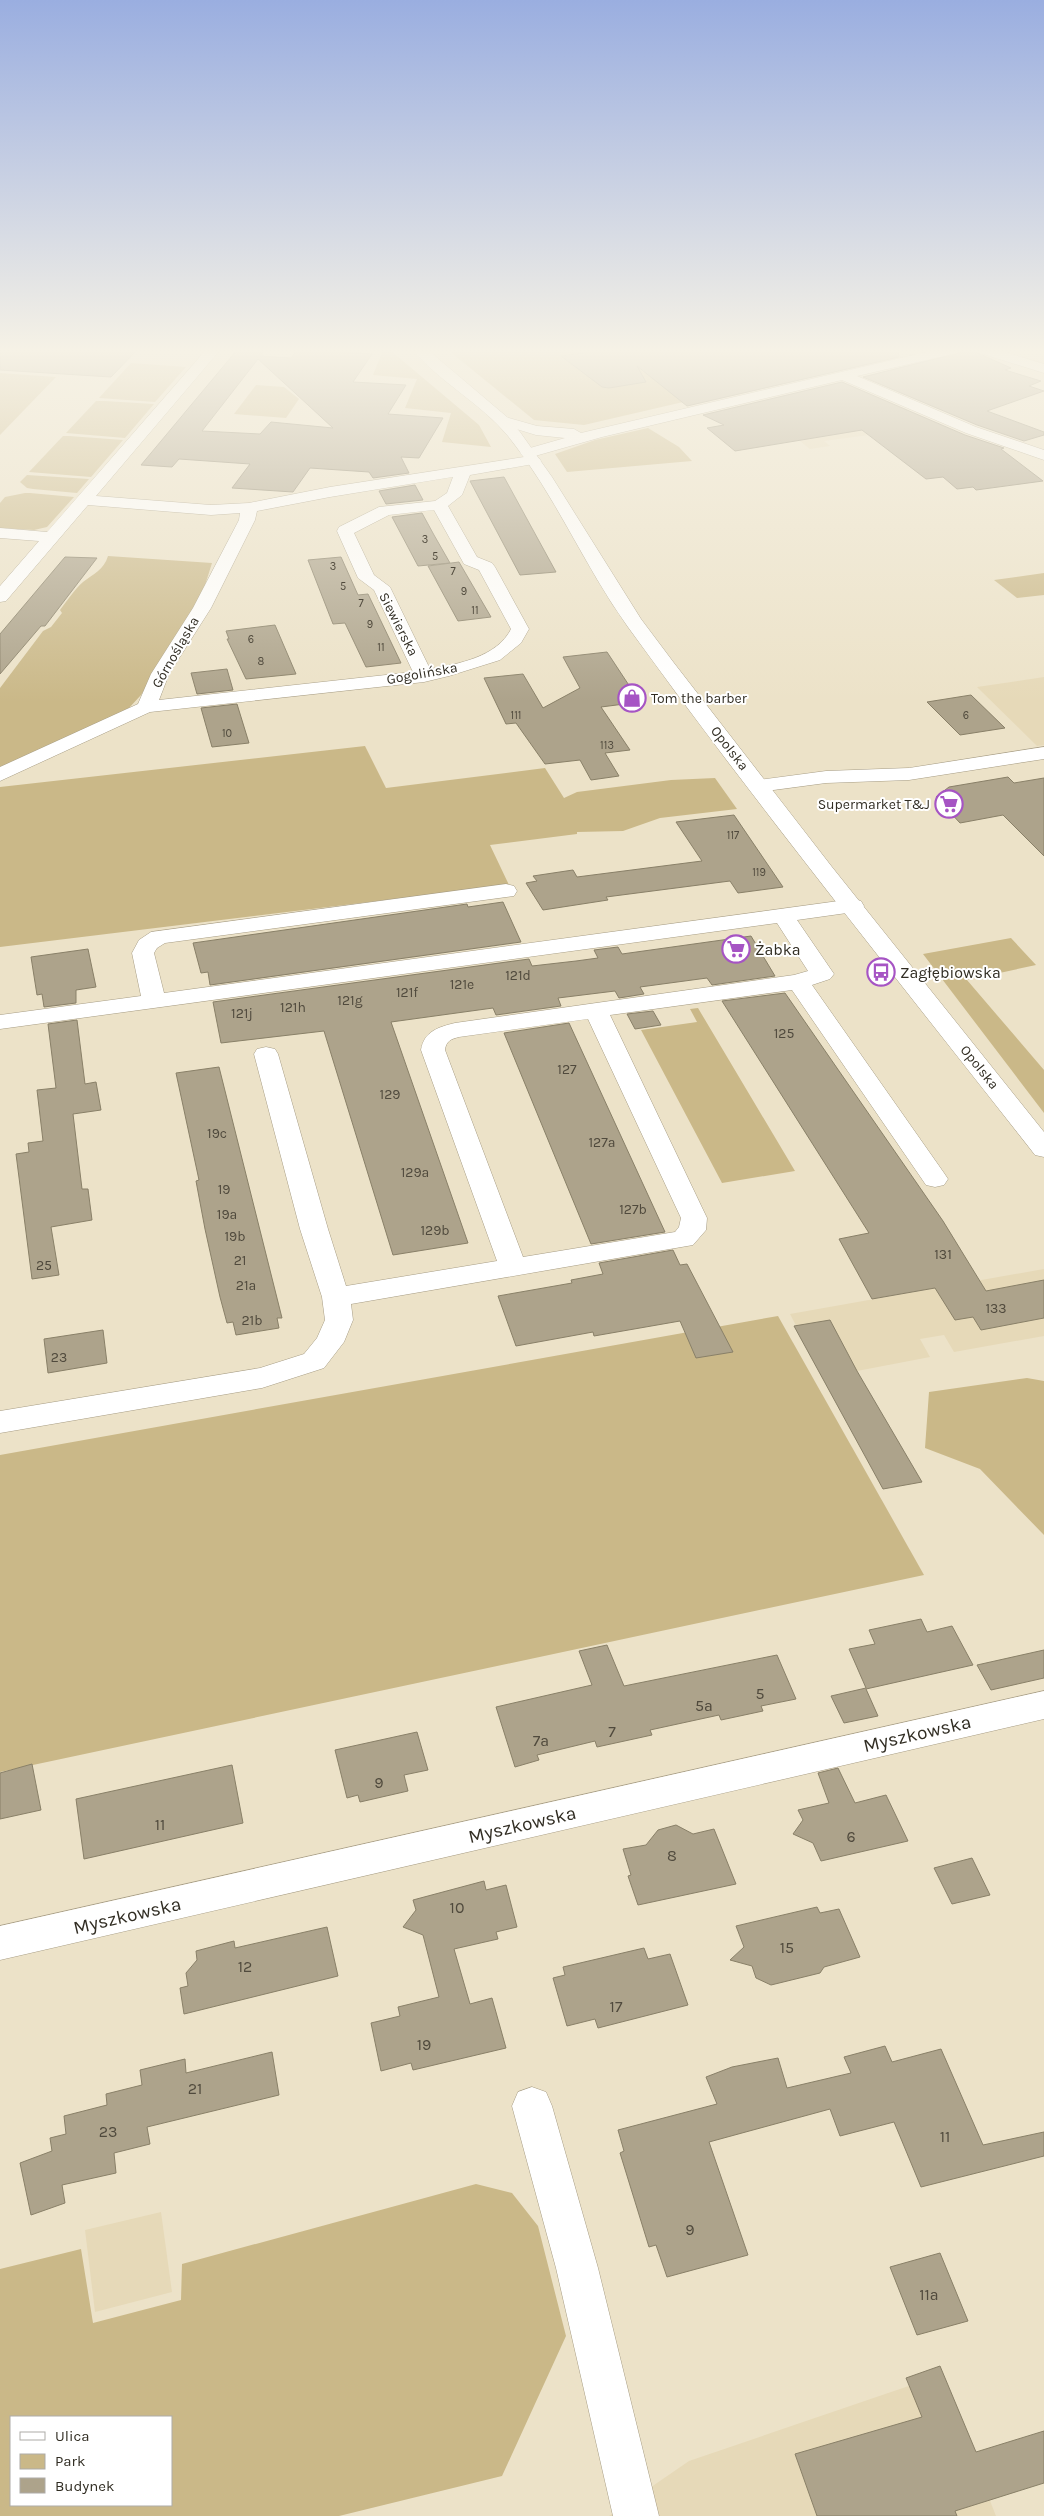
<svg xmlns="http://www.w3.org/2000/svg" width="1044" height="2516" viewBox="0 0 1044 2516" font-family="Karla,sans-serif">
	<rect width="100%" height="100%" fill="#ece2c8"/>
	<g fill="#e6d9b8">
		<path d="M914,413L926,418L935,426L824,441L830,446L810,449L800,441Z"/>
		<path d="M1044,677V745L1037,746L977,687Z"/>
		<path d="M1044,1269V1336L954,1352L944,1335L920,1339L930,1357L857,1371L822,1376L790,1314Z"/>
		<path d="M161,2212L172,2292L95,2312L85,2230Z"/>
		<path d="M941,2375L996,2516H609L689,2461Z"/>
	</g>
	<g fill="#cab888" fill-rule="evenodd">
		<path d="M383,350H390L479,425L491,447L442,442L451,413L405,408L417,379L373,375Z"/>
		<path d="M448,350H908L584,425L534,420Z"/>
		<path d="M131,363L186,367L155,402L99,398Z"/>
		<path d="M0,373L56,377L0,435Z"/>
		<path d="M256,385L284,387L299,399L286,418L234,414Z"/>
		<path d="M96,401H104L154,404L125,438L66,433Z"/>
		<path d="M648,428L679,447L692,461L567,472L555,454L595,440Z"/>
		<path d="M63,436H69L123,440L91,477L29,472Z"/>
		<path d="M27,475L89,479L77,493L33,489L27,488L20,482Z"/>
		<path d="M25,493H30L74,497L47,527L34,530L0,528V503L5,497Z"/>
		<path d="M108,556L212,563L201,598L141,695L129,708L0,769V688L43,631L51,627L62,613L60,610C67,601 75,589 83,582C93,574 104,570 108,556Z"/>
		<path d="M1044,573V595L1017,598L994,580Z"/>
		<path d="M365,746L386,788L545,768L564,798L577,792L671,780L715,778L737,809L660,818L623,831L577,832V834L490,845L509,885L0,947V787Z"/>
		<path d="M1011,938L1036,965L967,980L1044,1070V1113L923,954Z"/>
		<path d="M698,1008L795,1171L722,1183L641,1030L697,1022L690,1009Z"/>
		<path d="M778,1316L924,1575L0,1772V1455Z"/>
		<path d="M1027,1378L1044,1381V1535L980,1469L925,1448L929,1392Z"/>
		<path d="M476,2184L512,2193L538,2226L566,2336L502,2476L339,2516H0V2269L81,2249L93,2323L181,2300L182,2264ZM171,2417V2505H11V2417Z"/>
	</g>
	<g fill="#ada38b" stroke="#898068" fill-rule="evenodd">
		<path d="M0,350H137L111,377L0,370Z"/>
		<path d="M237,350H265L260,356L291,358L297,350L372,354L353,382L406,385L388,414L443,418L419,458L401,457L409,473L373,478L369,472L310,468L293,492L232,488L250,464L179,459L172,467L141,465ZM258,359L333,428L271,422L260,434L202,431Z"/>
		<path d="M606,350H898L899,357L687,406L637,366L646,382L609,388L602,387L561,356Z"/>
		<path d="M971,350L1011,368L1005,370L1041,381L1029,386L1044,391L987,411L1044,432V435L1024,441L977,425L863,377Z"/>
		<path d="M842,382L965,435L1004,448L1001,449L1043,481L976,490L973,487L957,489L943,477L926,479L862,430L735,451L707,428L724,425L703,415Z"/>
		<path d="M504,477L556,572L520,575L470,481Z"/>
		<path d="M415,485L423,500L386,504L379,491Z"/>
		<path d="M422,513L434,535L450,563L418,566L392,517Z"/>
		<path d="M65,557L97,558L45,626H41L0,674V634Z"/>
		<path d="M341,557L358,595L368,594L401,663L366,667L345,623L333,624L308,560Z"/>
		<path d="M459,562L491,617L458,621L428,566Z"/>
		<path d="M275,625L296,674L246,679L227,639H229L226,631Z"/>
		<path d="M607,652L640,702L601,707L630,750L605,753L619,776L591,780L580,760L545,764L516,723L506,724L484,678L523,674L543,708L580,688L563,657Z"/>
		<path d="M227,669L233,690L197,694L191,673Z"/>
		<path d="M971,695L1005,728L960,735L927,702Z"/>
		<path d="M237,704L249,743L212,747L201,708Z"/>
		<path d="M1008,777L1014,783L1044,778V856L1003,815L960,823L936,797L949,787Z"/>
		<path d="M734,815L783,887L738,893L730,881L606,897L608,900L543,910L526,883L537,881L533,876L573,870L577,877L702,861L676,822Z"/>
		<path d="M503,902L521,942L210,985L208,972L201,973L193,943L467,904L468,907Z"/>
		<path d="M751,936L775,976L712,985L707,978L640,987L644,994L619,998L615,991L558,998L561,1006L496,1015L493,1008L391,1022L468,1243L393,1255L324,1031L221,1043L213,1002L529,959L532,966L576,961L598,958L594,950L618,947L622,954Z"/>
		<path d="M88,949L96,987L76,990V1003L44,1007L42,994L37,995L31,957Z"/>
		<path d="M785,993L943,1221L986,1291L1044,1280V1318L981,1330L973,1317L955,1320L935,1288L872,1299L839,1239L869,1233L722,1001Z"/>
		<path d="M653,1011L661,1025L635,1029L627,1014Z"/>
		<path d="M77,1020L85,1084L96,1082L101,1110L73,1114L82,1189H88L92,1220L51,1227L59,1275L32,1279L16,1154L29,1152L28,1143L43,1141L37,1090L56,1088L48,1024Z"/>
		<path d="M569,1023L665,1232L591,1244L504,1033Z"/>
		<path d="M219,1067L282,1318H277L279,1328L236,1335L233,1322L227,1323L220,1297L205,1229L196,1181L199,1180L176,1073Z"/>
		<path d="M673,1250L680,1265L687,1264L733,1352L696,1358L680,1321L594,1336L593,1332L516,1346L498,1296L572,1283L571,1280L603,1274L599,1263Z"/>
		<path d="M830,1320L857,1371L922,1482L883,1489L794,1326Z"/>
		<path d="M103,1330L107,1363L48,1373L44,1339Z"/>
		<path d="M921,1619L927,1632L952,1626L973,1665L866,1689L878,1716L844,1723L831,1696L866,1688L849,1649L875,1644L869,1630Z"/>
		<path d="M607,1645L624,1686L777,1655L796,1699L761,1706L763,1711L721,1720L719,1715L650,1730L652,1735L597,1747L595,1741L537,1755L539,1760L515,1767L496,1707L592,1685L579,1651Z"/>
		<path d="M1044,1650V1678L991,1690L977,1665Z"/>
		<path d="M417,1732L428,1770L404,1775L408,1791L360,1802L358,1795L347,1798L335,1750Z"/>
		<path d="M32,1764L41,1810L0,1819V1773Z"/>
		<path d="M232,1765L243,1823L84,1859L76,1799Z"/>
		<path d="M838,1768L855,1803L886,1795L908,1841L821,1861L813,1843L793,1834L803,1820L798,1810L829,1803L818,1773Z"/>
		<path d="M676,1825L693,1834L714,1829L736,1884L638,1905L628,1876L631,1875L623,1849L646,1845L658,1830Z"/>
		<path d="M972,1858L990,1895L952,1904L934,1868Z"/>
		<path d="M484,1881L486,1890L506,1885L517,1927L496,1932L498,1939L454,1949L470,2004L492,1998L506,2048L413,2070L411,2063L381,2071L371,2023L400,2016L398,2007L439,1997L423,1935L403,1927L416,1910L413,1900Z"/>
		<path d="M817,1907L820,1913L839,1909L860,1957L824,1967L820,1973L771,1985L756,1978L752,1966L730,1960L744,1947L736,1926Z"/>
		<path d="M327,1927L338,1976L184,2014L180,1988L188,1986L186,1973L197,1960L196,1951L234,1941L235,1948Z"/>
		<path d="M644,1948L648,1959L670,1954L688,2005L598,2028L595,2019L567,2026L553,1978L565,1975L563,1967Z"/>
		<path d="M885,2046L892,2062L941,2049L983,2145L1044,2132V2156L921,2187L894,2122L840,2136L830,2109L709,2142L748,2255L667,2277L656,2245L649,2247L620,2153L624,2151L618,2130L717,2104L706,2077L732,2067L778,2058L787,2088L851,2073L844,2057Z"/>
		<path d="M272,2052L279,2095L147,2127L150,2144L114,2153L116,2173L62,2185L65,2203L31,2215L20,2163L52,2151L50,2138L66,2134L64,2116L107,2105L106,2094L142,2085L140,2070L185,2059L186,2073Z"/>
		<path d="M940,2253L968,2321L917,2335L890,2267Z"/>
		<path d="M940,2366L976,2452L1044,2431V2483L955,2511L957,2516H817L795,2454L922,2417L906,2378Z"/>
	</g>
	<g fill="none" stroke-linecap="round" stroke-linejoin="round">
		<g stroke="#a79d85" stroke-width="1">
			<g id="minor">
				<path d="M206,350H220L96,496L211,505L249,503L330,487L524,457L520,453L523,450L565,438L536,435L497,423L495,420L497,417L502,416L537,426L574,429L581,433L935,350H959L957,353L857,376L976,427L1044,450V460L966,433L842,380L602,437L535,456L541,460L539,463L470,475L462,495L448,506L477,557L492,563L495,567L529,629L521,643L500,660L449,676L424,682L150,712L0,781V767L138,704L151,674L193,608L239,520L240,513L211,515L88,505L6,601L0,602V586L39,541L0,538V528L47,532ZM453,477L447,493L435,501L379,507L339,527L337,531L358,578L374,590L413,672L159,700L169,674L211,608L255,520L257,511L330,497ZM434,510L464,564L479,570L511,629C497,657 458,664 430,669L390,587L374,575L354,533L389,515Z"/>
				<path d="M978,350H998L1044,364V373L980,353Z"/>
				<path d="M1044,747V759L909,780L826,783L759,792L752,790L749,786L752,782L759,780L826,771L909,768Z"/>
				<path d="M506,884L514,886L517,891L514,896L165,943L157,948L154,953L164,993L853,899L861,901L864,906L861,911L797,920L834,974L830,979L812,985L944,1173L948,1179L944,1185L935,1187L926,1185L792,990L610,1015L707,1218L706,1230L693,1245L351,1304L353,1320L344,1342L324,1368L262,1388L0,1433V1411L260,1368L304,1354L317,1338L325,1320L322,1297L300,1229L254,1054L257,1049L266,1047L275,1049L278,1054L328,1229L346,1286L497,1261L421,1050C424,1031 439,1027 455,1023L794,975L808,971L777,923L0,1029V1015L141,996L132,953L139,940L151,932ZM588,1019L681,1218L679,1227L675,1232L523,1257L445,1050C446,1041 451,1039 459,1037Z"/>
				<path d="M1044,1691V1719L0,1960V1926Z"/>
				<path d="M532,2087L546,2092L552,2106L598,2268L659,2516H613L556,2268L512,2106L518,2092Z"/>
			</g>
		</g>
		<g stroke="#a79d85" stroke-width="1">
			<path id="major" d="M413,350H428L507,417L520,432L552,477L641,619L674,663L832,867L1044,1132V1157L1035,1155C898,980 758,807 628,627C584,566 555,494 508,436C481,403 439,382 413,350Z"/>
		</g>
		<use href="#minor" fill="#fff" fill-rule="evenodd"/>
		<use href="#major" fill="#fff" fill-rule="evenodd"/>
	</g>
	<linearGradient id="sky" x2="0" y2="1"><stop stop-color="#9aaee0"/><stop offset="0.5" stop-color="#f6f2e6"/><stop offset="1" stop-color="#f6f2e6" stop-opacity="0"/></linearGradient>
	<rect width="1044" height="702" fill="url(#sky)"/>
	<defs>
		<g id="shop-ring" transform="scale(1.4375)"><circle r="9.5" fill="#fff" stroke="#a654c4" stroke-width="1.5"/><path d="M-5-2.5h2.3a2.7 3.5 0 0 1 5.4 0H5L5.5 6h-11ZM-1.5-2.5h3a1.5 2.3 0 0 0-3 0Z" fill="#a654c4"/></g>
		<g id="supermarket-ring" transform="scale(1.4375)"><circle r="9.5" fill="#fff" stroke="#a654c4" stroke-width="1.5"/><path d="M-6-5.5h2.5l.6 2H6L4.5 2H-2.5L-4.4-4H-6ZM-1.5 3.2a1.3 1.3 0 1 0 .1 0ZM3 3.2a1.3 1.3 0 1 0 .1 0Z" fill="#a654c4"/></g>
		<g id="bus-ring" transform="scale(1.4375)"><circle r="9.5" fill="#fff" stroke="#a654c4" stroke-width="1.5"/><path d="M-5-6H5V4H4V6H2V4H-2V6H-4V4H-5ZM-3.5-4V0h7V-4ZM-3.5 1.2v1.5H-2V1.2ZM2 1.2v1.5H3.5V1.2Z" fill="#a654c4"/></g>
	</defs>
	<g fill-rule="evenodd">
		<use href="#shop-ring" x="632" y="698"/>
		<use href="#supermarket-ring" x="949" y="804"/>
		<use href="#supermarket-ring" x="736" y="949"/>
		<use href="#bus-ring" x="881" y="972"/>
	</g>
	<g text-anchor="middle" stroke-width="4" stroke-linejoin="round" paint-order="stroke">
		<g font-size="11" fill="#504a3d">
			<text x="425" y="543">3</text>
			<text x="435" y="560">5</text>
			<text x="333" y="570">3</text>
			<text x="453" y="575">7</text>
			<text x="343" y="590">5</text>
			<text x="464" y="595">9</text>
			<text x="361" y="607">7</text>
			<text x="475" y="614">11</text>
			<text x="370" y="628">9</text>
			<text x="251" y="643">6</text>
			<text x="381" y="651">11</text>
			<text x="261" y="665">8</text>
			<text x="516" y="719">111</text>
			<text x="966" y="719">6</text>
			<text x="227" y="737">10</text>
			<text x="607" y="749">113</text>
			<text x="733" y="839">117</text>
			<text x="759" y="876">119</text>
		</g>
		<g font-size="14" fill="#312d23" stroke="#fff">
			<text transform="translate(399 624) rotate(63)" y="5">Siewierska</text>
			<text transform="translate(175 652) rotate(-60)" y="5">Górnośląska</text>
			<text transform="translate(422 673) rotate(-10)" y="5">Gogolińska</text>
			<text transform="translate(730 748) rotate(52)" y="5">Opolska</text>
			<text transform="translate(980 1067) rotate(51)" y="5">Opolska</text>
		</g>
		<g font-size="14" fill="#312d23" stroke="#fff" text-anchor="start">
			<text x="651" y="703">Tom the barber</text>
			<text x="930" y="809" text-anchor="end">Supermarket T&amp;J</text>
		</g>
		<g font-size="14" fill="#504a3d">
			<text x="518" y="980">121d</text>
			<text x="462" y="989">121e</text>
			<text x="407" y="997">121f</text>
			<text x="350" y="1005">121g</text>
			<text x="293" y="1012">121h</text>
			<text x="242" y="1018">121j</text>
			<text x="784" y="1038">125</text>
			<text x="567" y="1074">127</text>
			<text x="390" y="1099">129</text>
			<text x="217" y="1138">19c</text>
			<text x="602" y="1147">127a</text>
			<text x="415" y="1177">129a</text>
			<text x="224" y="1194">19</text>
			<text x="633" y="1214">127b</text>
			<text x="227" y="1219">19a</text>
			<text x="435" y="1235">129b</text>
			<text x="235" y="1241">19b</text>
			<text x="943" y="1259">131</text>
			<text x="240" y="1265">21</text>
			<text x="44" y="1270">25</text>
			<text x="246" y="1290">21a</text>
			<text x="996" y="1313">133</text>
			<text x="252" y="1325">21b</text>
			<text x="59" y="1362">23</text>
		</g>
		<g font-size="16" fill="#312d23" stroke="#fff" text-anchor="start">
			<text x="755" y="955">Żabka</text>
			<text x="900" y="978">Zagłębiowska</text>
		</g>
		<g font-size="16" fill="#504a3d">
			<text x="760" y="1699">5</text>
			<text x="704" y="1711">5a</text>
			<text x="612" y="1737">7</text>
			<text x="541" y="1746">7a</text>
			<text x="379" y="1788">9</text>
			<text x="160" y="1830">11</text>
			<text x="851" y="1842">6</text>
			<text x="672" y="1861">8</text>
			<text x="457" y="1913">10</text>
			<text x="787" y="1953">15</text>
			<text x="245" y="1972">12</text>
			<text x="616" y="2012">17</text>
			<text x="424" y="2050">19</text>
			<text x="195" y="2094">21</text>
			<text x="108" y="2137">23</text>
			<text x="945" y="2142">11</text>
			<text x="690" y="2235">9</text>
			<text x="929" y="2300">11a</text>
		</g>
		<g font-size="19" fill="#312d23" stroke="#fff">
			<text transform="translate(917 1733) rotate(-13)" y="7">Myszkowska</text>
			<text transform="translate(522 1824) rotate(-13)" y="7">Myszkowska</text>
			<text transform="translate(127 1915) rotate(-13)" y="7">Myszkowska</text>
		</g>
	</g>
	<rect x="10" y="2416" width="162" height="90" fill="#ffffff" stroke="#adaba7"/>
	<rect x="20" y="2432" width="25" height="8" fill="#ffffff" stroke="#adaba7"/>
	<text x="55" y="2441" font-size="15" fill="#312d23">Ulica</text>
	<rect x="20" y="2454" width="25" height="15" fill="#cab888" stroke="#adaba7"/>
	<text x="55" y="2466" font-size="15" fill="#312d23">Park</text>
	<rect x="20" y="2478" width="25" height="15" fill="#ada38b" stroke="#adaba7"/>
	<text x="55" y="2491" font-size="15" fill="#312d23">Budynek</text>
</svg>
